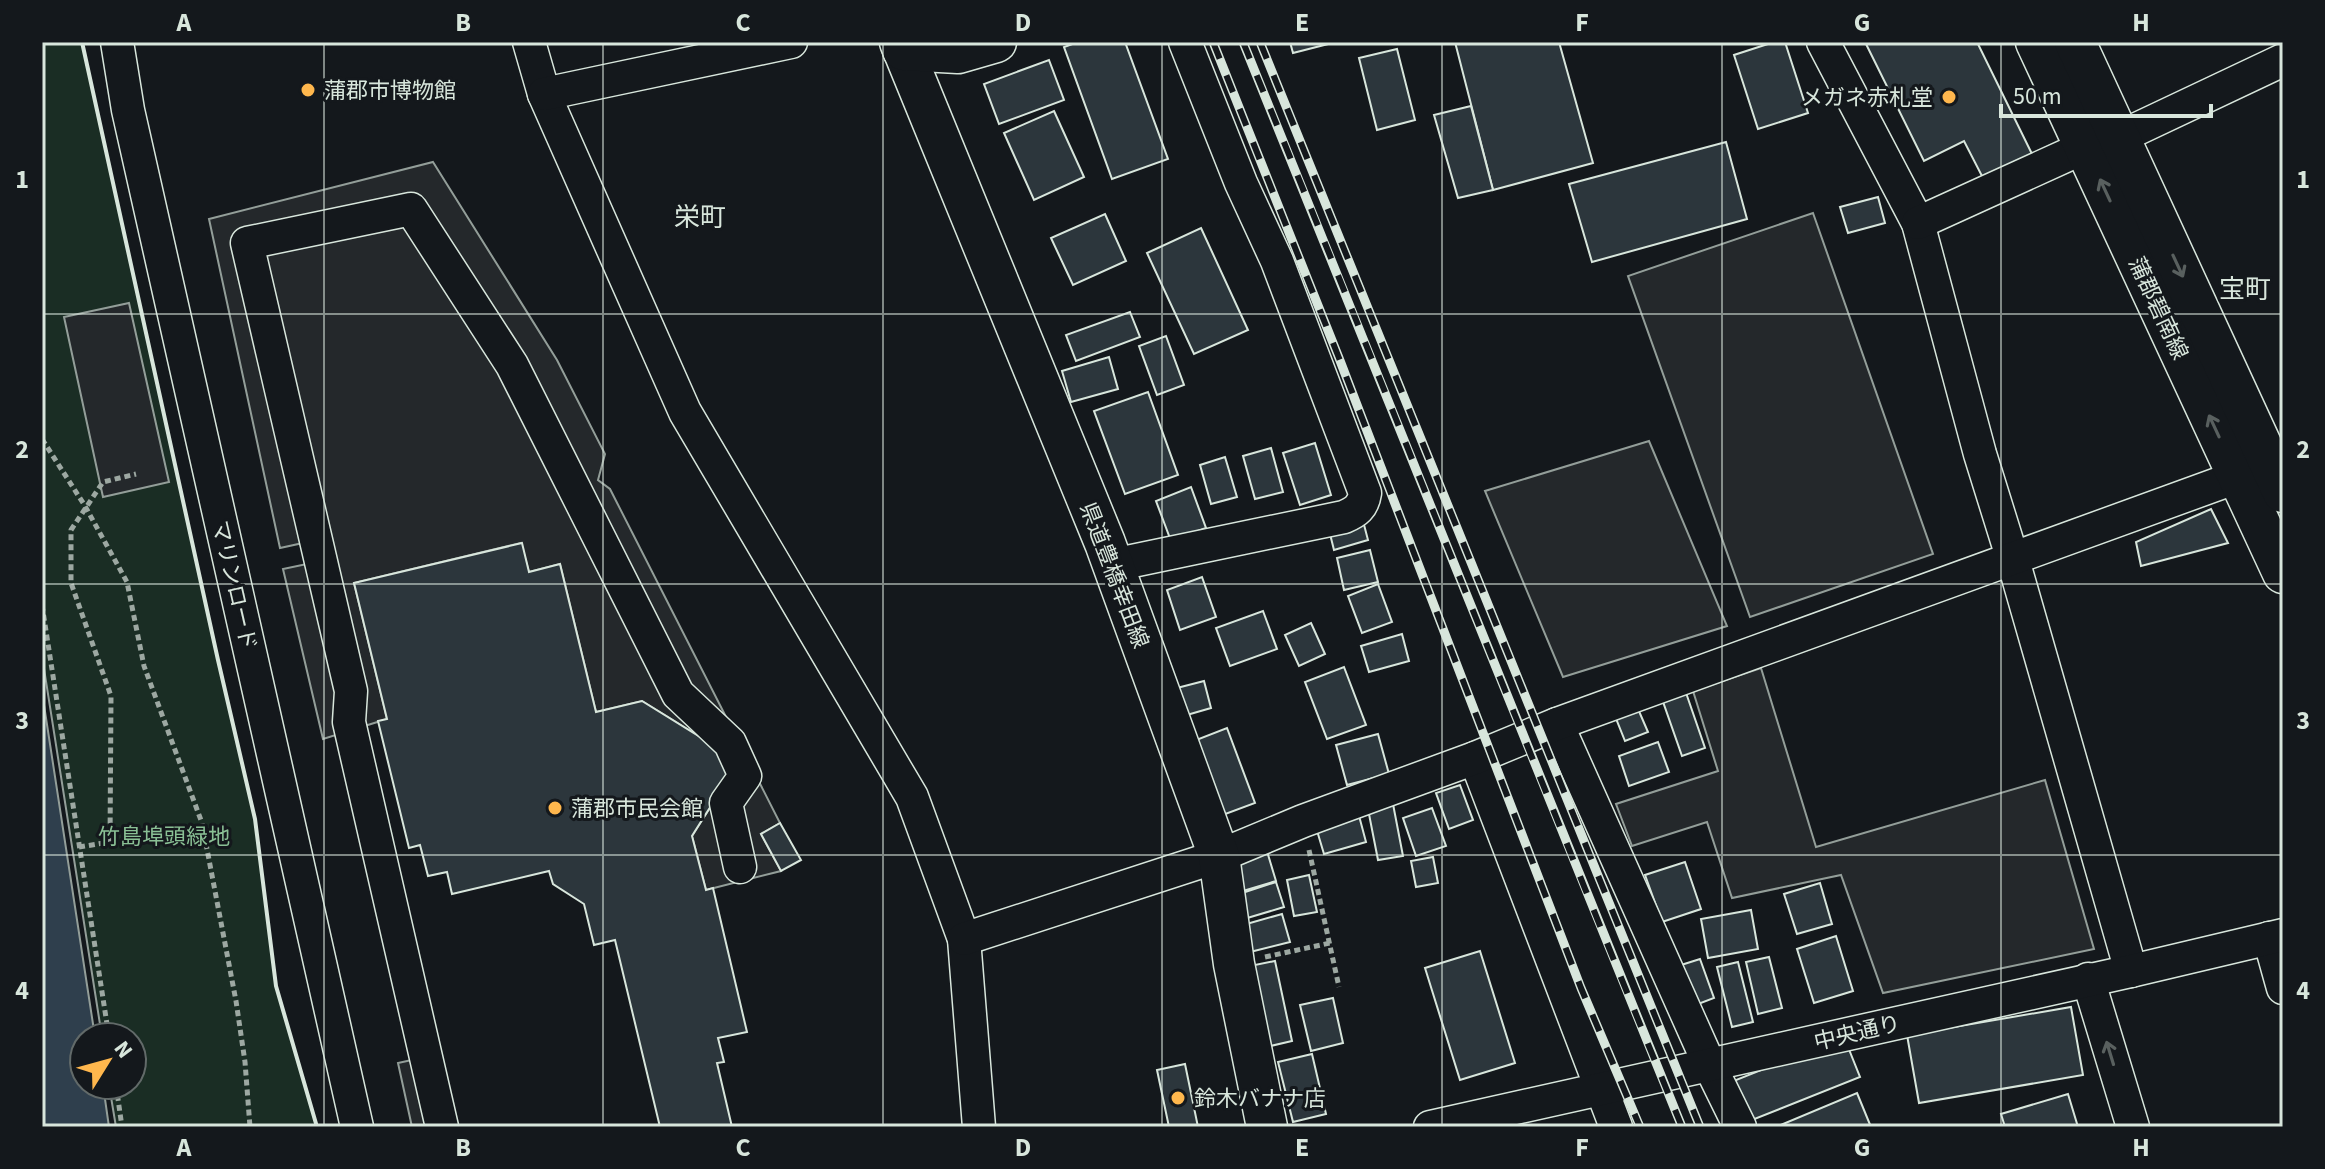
<svg xmlns="http://www.w3.org/2000/svg" width="2325" height="1169" viewBox="0 0 2325 1169" font-family="'Source Sans 3','Noto Sans JP',sans-serif">
	<rect width="100%" height="100%" fill="#14181c"/>
	<path fill="#1a2d24" stroke="#939e99" stroke-width="2" d="M42,42H82L218,660L255,819L276,986L317,1127H116L109,1085H132V1037H102L42,656Z"/>
	<g fill="#24282b" stroke="#939e99" stroke-width="2">
		<path d="M433,162L557,360L605,454L598,480L610,489L780,823L761,834L781,871L706,890L692,836L728,779L721,750L642,701L596,712L560,564L529,572L521,543L354,583L387,719L323,739L283,569L307,564L303,543L280,548L209,219Z"/>
		<path d="M1813,213L1933,554L1750,617L1628,276Z"/>
		<path d="M129,303L169,482L103,497L64,317Z"/>
		<path d="M1649,441L1727,626L1563,677L1485,491Z"/>
		<path d="M1761,668L1816,847L2045,780L2094,949L1883,993L1841,875L1732,898L1707,822L1632,846L1616,804L1718,771L1693,691Z"/>
		<path d="M439,1054L455,1127H412L398,1063Z"/>
	</g>
	<path fill="#2f3f4d" stroke="#939e99" stroke-width="2" d="M42,692L95,1037H84V1085H103L109,1127H42Z"/>
	<g fill="#2c363c" stroke="#d8e6dc" stroke-width="2">
		<path d="M1078,42H1125L1168,159L1112,179L1064,47Z"/>
		<path d="M1290,42H1336L1293,53Z"/>
		<path d="M1455,42H1559L1593,163L1493,190Z"/>
		<path d="M1774,42H1785L1808,113L1758,129L1734,55Z"/>
		<path d="M1865,42H1977L2033,156L1984,180L1964,141L1924,161Z"/>
		<path d="M1397,49L1415,120L1377,130L1359,58Z"/>
		<path d="M1049,60L1064,100L999,124L984,84Z"/>
		<path d="M1471,106L1493,190L1458,198L1434,115Z"/>
		<path d="M1054,111L1084,177L1034,200L1004,133Z"/>
		<path d="M1726,142L1747,219L1592,262L1569,184Z"/>
		<path d="M1878,197L1885,223L1848,233L1840,207Z"/>
		<path d="M1105,214L1126,261L1073,285L1051,238Z"/>
		<path d="M1201,228L1248,330L1194,354L1147,253Z"/>
		<path d="M1130,312L1140,337L1076,361L1066,335Z"/>
		<path d="M1166,336L1184,385L1157,395L1139,346Z"/>
		<path d="M1109,357L1118,389L1071,402L1062,371Z"/>
		<path d="M1148,392L1178,475L1125,494L1094,411Z"/>
		<path d="M1315,443L1331,495L1300,505L1283,453Z"/>
		<path d="M1271,448L1283,492L1255,499L1243,456Z"/>
		<path d="M1225,457L1237,497L1211,504L1200,465Z"/>
		<path d="M1191,487L1206,528L1171,541L1156,501Z"/>
		<path d="M2211,509L2228,543L2141,566L2136,542Z"/>
		<path d="M1362,517L1368,540L1334,550L1328,526Z"/>
		<path d="M522,543L529,572L560,564L596,712L642,701L721,750L728,779L692,836L706,890L713,888L747,1032L718,1038L724,1062L717,1063L732,1127H660L615,940L594,945L584,904L553,884L549,871L452,894L447,872L428,876L420,845L409,848L378,721L387,719L354,583Z"/>
		<path d="M1370,550L1378,582L1344,590L1337,558Z"/>
		<path d="M1202,577L1216,617L1180,630L1167,590Z"/>
		<path d="M1378,584L1392,622L1362,633L1348,596Z"/>
		<path d="M1263,611L1277,649L1230,666L1216,628Z"/>
		<path d="M1311,623L1325,654L1299,666L1285,635Z"/>
		<path d="M1402,634L1409,661L1369,672L1361,646Z"/>
		<path d="M1344,667L1366,725L1327,739L1305,682Z"/>
		<path d="M1204,681L1211,708L1180,717L1173,689Z"/>
		<path d="M1684,687L1705,748L1682,756L1661,696Z"/>
		<path d="M1635,702L1648,732L1625,741L1613,711Z"/>
		<path d="M1227,728L1255,803L1220,816L1191,742Z"/>
		<path d="M1378,734L1389,774L1347,785L1336,745Z"/>
		<path d="M1658,742L1669,772L1629,786L1619,756Z"/>
		<path d="M1460,785L1473,820L1449,829L1436,793Z"/>
		<path d="M1393,804L1403,856L1378,860L1368,809Z"/>
		<path d="M1432,808L1446,846L1416,856L1403,818Z"/>
		<path d="M1358,812L1366,842L1324,854L1315,824Z"/>
		<path d="M780,823L801,860L781,871L761,834Z"/>
		<path d="M1266,848L1276,881L1243,891L1233,858Z"/>
		<path d="M1433,857L1438,883L1416,887L1411,861Z"/>
		<path d="M1685,862L1701,909L1662,922L1645,875Z"/>
		<path d="M1309,875L1317,912L1294,916L1287,880Z"/>
		<path d="M1276,882L1284,907L1244,919L1236,895Z"/>
		<path d="M1820,883L1832,924L1797,934L1784,894Z"/>
		<path d="M1751,910L1758,949L1708,958L1701,919Z"/>
		<path d="M1282,914L1290,942L1250,952L1243,925Z"/>
		<path d="M1836,936L1853,991L1814,1003L1797,949Z"/>
		<path d="M1480,951L1515,1063L1460,1080L1425,968Z"/>
		<path d="M1769,957L1782,1008L1758,1014L1746,962Z"/>
		<path d="M1700,959L1714,998L1693,1006L1678,966Z"/>
		<path d="M1275,961L1292,1041L1262,1048L1245,967Z"/>
		<path d="M1738,962L1753,1022L1732,1027L1717,967Z"/>
		<path d="M1333,998L1343,1043L1311,1051L1300,1005Z"/>
		<path d="M2071,1007L2083,1075L1919,1103L1907,1035Z"/>
		<path d="M1844,1037L1860,1077L1747,1122L1731,1082Z"/>
		<path d="M1312,1054L1326,1114L1293,1122L1278,1062Z"/>
		<path d="M1185,1064L1198,1127H1169L1157,1070Z"/>
		<path d="M1857,1093L1871,1127H1776Z"/>
		<path d="M2068,1094L2078,1127H2005L2001,1114Z"/>
	</g>
	<g fill="none" stroke-linecap="round" stroke-linejoin="round">
		<g stroke="#d8e6dc" stroke-width="35">
			<g id="minor">
				<path d="M117,42L128,110L357,1127"/>
				<path d="M529,42L544,94L685,412L912,797L964,939L979,1127"/>
				<path d="M1823,42L1918,223L1980,454L2013,560L2131,971"/>
				<path d="M544,94L791,42"/>
				<path d="M2118,138L2283,60"/>
				<path d="M1918,223L2085,147"/>
				<path d="M1113,565L1344,517C1356,512 1363,507 1365,493L1277,261L1241,183L1185,42"/>
				<path d="M1557,724L1710,1066L1740,1127"/>
				<path d="M1475,758L1616,1127"/>
				<path d="M2269,938L2283,988"/>
				<path d="M964,939L1219,856L1303,821L1475,758L1557,724L2237,477L2259,472"/>
				<path d="M2088,979L2133,1127"/>
				<path d="M442,1127L349,722L351,691L247,243L411,209L512,365L678,694L730,743L745,776L726,803L740,867"/>
				<path d="M1430,1127L2131,971L2283,935"/>
			</g>
		</g>
		<g stroke="#d8e6dc" stroke-width="43">
			<g id="major">
				<path d="M900,42L1105,543L1219,856L1234,964L1267,1127"/>
				<path d="M2036,42L2283,573"/>
				<path d="M2075,42L2283,492"/>
				<path d="M903,50L958,53L996,42"/>
			</g>
		</g>
		<g stroke="#9da8a2" stroke-width="5" stroke-dasharray="6 4" stroke-linecap="butt">
			<path d="M42,439L85,506L127,582L144,666L202,823L236,1001L245,1062L250,1127"/>
			<path d="M42,605L109,1037"/>
			<path d="M79,847L110,842L111,696L71,583V530L103,482L136,474"/>
			<path d="M1309,850L1339,987"/>
			<path d="M1265,957L1330,943"/>
			<path d="M116,1085L122,1127"/>
		</g>
		<use href="#minor" stroke="#14181c" stroke-width="32"/>
		<use href="#major" stroke="#14181c" stroke-width="40"/>
		<g stroke="#d8e6dc" stroke-width="9">
			<g id="rail">
				<path d="M1213,42L1339,358L1581,988L1640,1127"/>
				<path d="M1243,42C1391,403 1534,766 1682,1127"/>
				<path d="M1260,42L1700,1127"/>
			</g>
		</g>
		<use href="#rail" stroke="#14181c" stroke-width="6" stroke-dasharray="18" stroke-linecap="butt"/>
		<path stroke="#d8e6dc" stroke-width="4" d="M82,42L218,660L255,819L276,986L317,1127"/>
	</g>
	<defs><path id="oneway-shaft" d="M-6 0H5M1.5-3L5.5 0L1.5 3" fill="none" stroke-width="1.6" stroke-linecap="round" stroke-linejoin="round" transform="scale(2)"/></defs>
	<g stroke="#59605f">
		<use href="#oneway-shaft" transform="translate(2105 190) rotate(-115)"/>
		<use href="#oneway-shaft" transform="translate(2178 266) rotate(65)"/>
		<use href="#oneway-shaft" transform="translate(2214 426) rotate(-115)"/>
		<use href="#oneway-shaft" transform="translate(2110 1053) rotate(-107)"/>
	</g>
	<path fill="none" stroke="#d8e6dc" stroke-width="2" stroke-opacity="0.55" d="M324,42V1127M603,42V1127M883,42V1127M1162,42V1127M1442,42V1127M1722,42V1127M2001,42V1127M42,314H2283M42,584H2283M42,855H2283"/>
	<g fill="#ffb74d" stroke="#14181c" stroke-width="3">
		<circle cx="308" cy="90" r="8"/>
		<circle cx="1949" cy="97" r="8"/>
		<circle cx="555" cy="808" r="8"/>
		<circle cx="1178" cy="1098" r="8"/>
	</g>
	<g text-anchor="middle" stroke-width="6" stroke-linejoin="round" paint-order="stroke">
		<g font-size="22" fill="#d8e6dc" stroke="#14181c" text-anchor="start">
			<text x="324" y="98">蒲郡市博物館</text>
			<text x="1933" y="105" text-anchor="end">メガネ赤札堂</text>
			<text x="571" y="816">蒲郡市民会館</text>
			<text x="1194" y="1106">鈴木バナナ店</text>
		</g>
		<g font-size="22" fill="#d8e6dc" stroke="#14181c">
			<text transform="translate(2159 308) rotate(65)" y="8">蒲郡碧南線</text>
			<text transform="translate(1115 575) rotate(69)" y="8">県道豊橋幸田線</text>
			<text transform="translate(235 585) rotate(77)" y="8">マリンロード</text>
			<text transform="translate(1857 1032) rotate(-13)" y="8">中央通り</text>
		</g>
		<g font-size="22" fill="#8ac095" stroke="#14181c">
			<text x="164" y="844">竹島埠頭緑地</text>
		</g>
		<g font-size="26" fill="#d8e6dc" stroke="#14181c">
			<text x="700" y="226">栄町</text>
			<text x="2245" y="298">宝町</text>
		</g>
	</g>
	<rect width="2325" height="1169" fill="none" stroke="#14181c" stroke-width="88"/>
	<g transform="translate(108 1061) rotate(53)"><circle r="38" fill="#14181c" stroke="#626a69" stroke-width="2"/>
	<path d="M0-6L14 30L0 20L-14 30Z" fill="#ffb74d"/>
	<text y="-12" font-size="22" font-weight="bold" text-anchor="middle" fill="#d8e6dc">N</text>
	</g>
	<path d="M2001 104v12h210v-12" fill="none" stroke="#d8e6dc" stroke-width="4"/>
	<text x="2013" y="104" font-size="24" fill="#d8e6dc" stroke="#14181c" stroke-width="6" paint-order="stroke">50 m</text>
	<rect x="44" y="44" width="2237" height="1081" fill="none" stroke="#d8e6dc" stroke-width="3"/>
	<g font-size="26" text-anchor="middle" font-weight="bold" fill="#d8e6dc">
		<text x="184" y="31">A</text>
		<text x="463" y="31">B</text>
		<text x="743" y="31">C</text>
		<text x="1023" y="31">D</text>
		<text x="1302" y="31">E</text>
		<text x="1582" y="31">F</text>
		<text x="1862" y="31">G</text>
		<text x="2141" y="31">H</text>
		<text x="22" y="188">1</text>
		<text x="2303" y="188">1</text>
		<text x="22" y="458">2</text>
		<text x="2303" y="458">2</text>
		<text x="22" y="729">3</text>
		<text x="2303" y="729">3</text>
		<text x="22" y="999">4</text>
		<text x="2303" y="999">4</text>
		<text x="184" y="1156">A</text>
		<text x="463" y="1156">B</text>
		<text x="743" y="1156">C</text>
		<text x="1023" y="1156">D</text>
		<text x="1302" y="1156">E</text>
		<text x="1582" y="1156">F</text>
		<text x="1862" y="1156">G</text>
		<text x="2141" y="1156">H</text>
	</g>
</svg>
